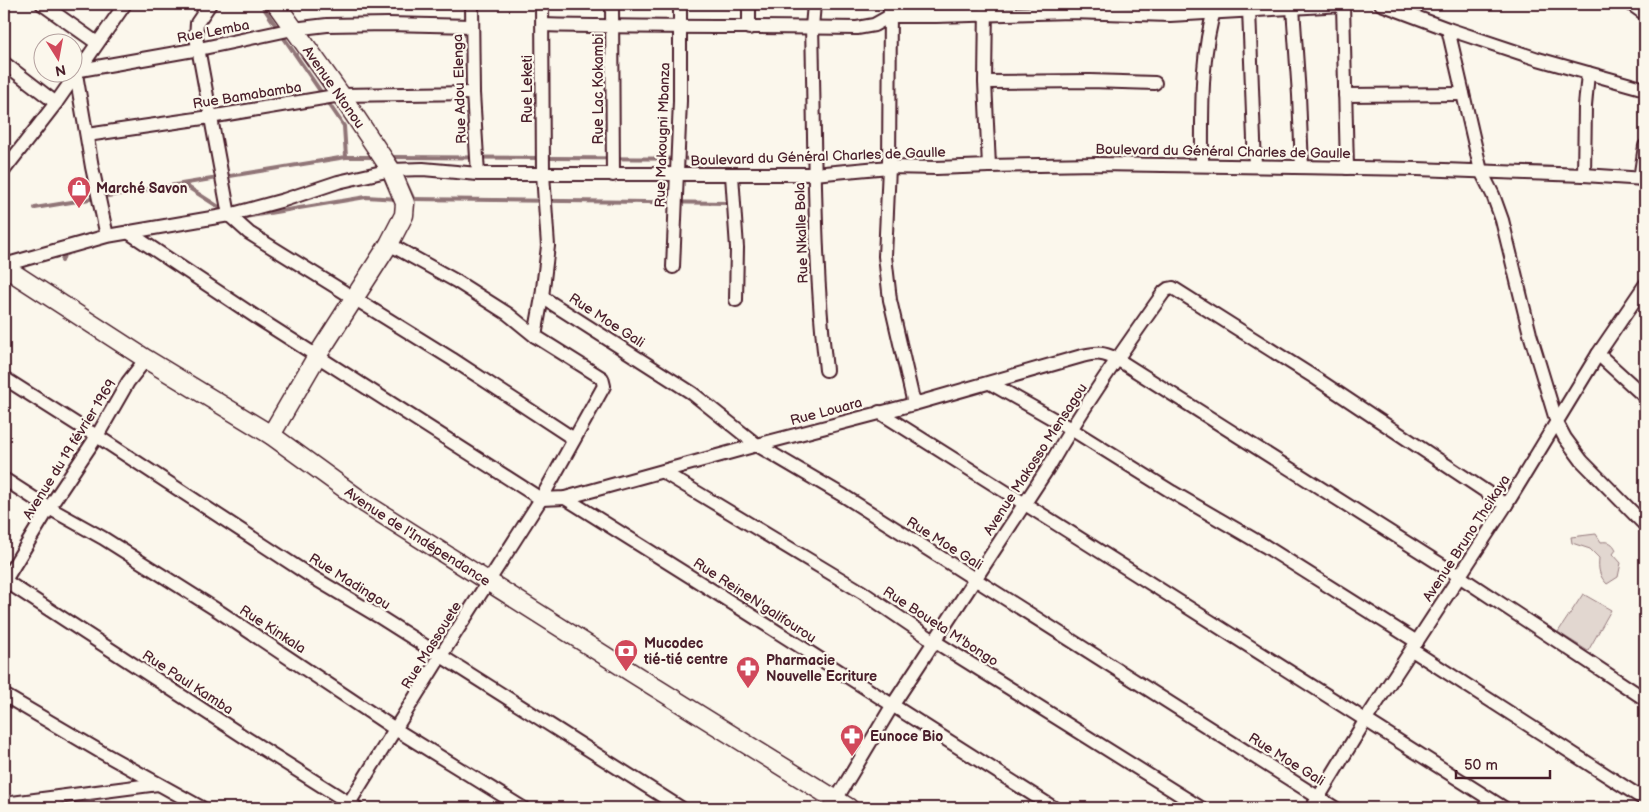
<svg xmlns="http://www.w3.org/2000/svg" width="1649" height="812" viewBox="0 0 1649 812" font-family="'Balsamiq Sans',sans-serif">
	<rect width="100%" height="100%" fill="#fbf7ec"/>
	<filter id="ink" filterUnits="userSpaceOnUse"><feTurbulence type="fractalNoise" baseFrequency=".02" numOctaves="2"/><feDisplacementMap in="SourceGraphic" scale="10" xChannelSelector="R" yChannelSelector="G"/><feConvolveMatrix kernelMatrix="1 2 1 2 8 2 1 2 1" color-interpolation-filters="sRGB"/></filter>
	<g filter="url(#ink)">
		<g fill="#e2d7d0" stroke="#967b7e">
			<path d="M1596,534L1601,542C1609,541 1613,543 1616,550L1613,554L1621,563L1618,577L1607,584C1599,576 1598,569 1599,558L1590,549L1572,543L1571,537Z"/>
			<path d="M1583,594L1611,610L1588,651L1558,632Z"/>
		</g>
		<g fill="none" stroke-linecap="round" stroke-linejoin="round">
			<g stroke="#907477" stroke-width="4">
				<path d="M261,4L278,29"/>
				<path d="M282,35L323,95"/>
				<path d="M346,157H377"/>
				<path d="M394,157L731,159"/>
				<path d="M394,157L414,200"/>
				<path d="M183,184L225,211"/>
				<path d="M410,199L728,203"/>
				<path d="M35,208L346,157L344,126L327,101"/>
				<path d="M239,218L366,197L398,199"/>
				<path d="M62,261L65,252"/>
			</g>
			<g stroke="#4a1f2b" stroke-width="16">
				<g id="street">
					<path d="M42,4L97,43"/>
					<path d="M210,4L197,23L196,37L229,215L249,233L452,359L574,439"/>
					<path d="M472,4L473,93L478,174"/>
					<path d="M612,4L613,175"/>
					<path d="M814,4L812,27C815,142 813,256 826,370"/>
					<path d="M890,4L889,167L885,256L890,300L914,404"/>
					<path d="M986,4L985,82L989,166"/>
					<path d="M1343,4L1347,168"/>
					<path d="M1381,4L1448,29L1538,59L1645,89"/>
					<path d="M1631,4L1645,14"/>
					<path d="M1293,8L1299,95L1302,167"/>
					<path d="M1249,9L1255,166"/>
					<path d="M543,25C647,28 752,26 857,28L874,25L890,16H936L1071,12L1170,15L1343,5"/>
					<path d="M749,28V4"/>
					<path d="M1448,29L1481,171L1493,195L1502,220L1530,334L1557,423L1565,438L1582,461L1645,525"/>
					<path d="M4,63L56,103"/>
					<path d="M80,70L199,49L293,29L327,25L388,24L472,26"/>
					<path d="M76,74L92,167L107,236"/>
					<path d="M985,82L1090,81L1155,83"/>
					<path d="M1345,95L1463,94"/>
					<path d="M87,135L210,117L341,95L473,93"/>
					<path d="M1202,165C1202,111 1200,55 1216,4"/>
					<path d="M4,170L56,103L125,4"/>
					<path d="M732,175L737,248L736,300"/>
					<path d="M1584,175L1585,106L1588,73"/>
					<path d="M1640,179L1645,146"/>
					<path d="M128,232L256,317L541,499"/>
					<path d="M4,265L107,236L229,215L284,200L338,182L391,170L423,169L478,174H814L889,167L936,168L989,166L1097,164L1417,169L1584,175L1645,179"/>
					<path d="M673,267L680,101V4"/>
					<path d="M542,297L692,393L757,445L844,496L1335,808"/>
					<path d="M535,336L542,297L548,246L543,174L542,4"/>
					<path d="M1598,354L1645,397"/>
					<path d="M4,378L78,425L97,436L309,575L378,616L681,808"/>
					<path d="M990,383L1071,429L1172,492L1265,546L1417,642"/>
					<path d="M879,412C1088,543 1296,676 1504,808"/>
					<path d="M663,472L862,592L934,641L1201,808"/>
					<path d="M4,479L49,508L103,538L220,612L395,729L523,808"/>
					<path d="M565,498L699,582L1054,808"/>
					<path d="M541,499L565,498L757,445L914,404L1082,356C1098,352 1103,353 1117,359L1459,576L1645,699"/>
					<path d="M4,580L246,738L357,808"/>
					<path d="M4,582L49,508L97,436L128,382L146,359"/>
					<path d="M1412,650L1645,800"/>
					<path d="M4,695L101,752L202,808"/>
					<path d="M4,804L158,784"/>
					<path d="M346,808L440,657L541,499L604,386L602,378L535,336L508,314L456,281L389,244"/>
					<path d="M831,808L892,706L1048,468C1083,407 1123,350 1164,292L1168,289L1173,288L1317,379L1506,505"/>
					<path d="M1312,808L1365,721L1506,505L1598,354L1645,285"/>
				</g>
			</g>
			<g stroke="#4a1f2b" stroke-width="21">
				<g id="secondary">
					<path id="s1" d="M4,267L146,359L271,435L366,504L637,676L849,808"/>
					<path d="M271,435L317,356L389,244L404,215L405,203L391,170L341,95L276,4"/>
				</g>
			</g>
			<use href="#street" stroke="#fbf7ec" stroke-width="12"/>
			<use href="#secondary" stroke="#fbf7ec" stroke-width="18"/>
		</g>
	</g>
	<defs>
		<g id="shop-pin" transform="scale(1.25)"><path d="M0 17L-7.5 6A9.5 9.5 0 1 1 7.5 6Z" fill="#d1495b" stroke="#fbf7ec"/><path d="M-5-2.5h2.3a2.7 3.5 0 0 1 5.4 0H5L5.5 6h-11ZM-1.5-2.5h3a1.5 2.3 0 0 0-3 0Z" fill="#fff"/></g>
		<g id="bank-pin" transform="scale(1.25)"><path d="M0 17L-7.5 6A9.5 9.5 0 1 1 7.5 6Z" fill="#d1495b" stroke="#fbf7ec"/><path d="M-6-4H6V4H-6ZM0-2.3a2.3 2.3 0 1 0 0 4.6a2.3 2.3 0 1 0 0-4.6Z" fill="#fff"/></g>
		<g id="pharmacy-pin" transform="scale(1.25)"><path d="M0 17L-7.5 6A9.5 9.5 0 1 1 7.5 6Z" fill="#d1495b" stroke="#fbf7ec"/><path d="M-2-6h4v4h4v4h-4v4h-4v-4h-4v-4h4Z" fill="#fff"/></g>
	</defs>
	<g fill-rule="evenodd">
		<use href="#shop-pin" x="79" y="188"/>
		<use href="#bank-pin" x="626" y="651"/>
		<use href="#pharmacy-pin" x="748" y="668"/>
		<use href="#pharmacy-pin" x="852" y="736"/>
	</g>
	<g text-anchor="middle" stroke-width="4.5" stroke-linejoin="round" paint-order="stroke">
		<g font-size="14" fill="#4a1f2b" stroke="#fbf7ec">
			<text transform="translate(213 31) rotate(-11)" y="5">Rue Lemba</text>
			<text transform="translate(334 87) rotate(55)" y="5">Avenue Ntonou</text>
			<text transform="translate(459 89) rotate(-92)" y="5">Rue Adou Elenga</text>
			<text transform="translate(527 89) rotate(-90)" y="5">Rue Leketi</text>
			<text transform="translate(598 89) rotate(-90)" y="5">Rue Lac Kokambi</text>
			<text transform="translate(247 95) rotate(-9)" y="5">Rue Bamabamba</text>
			<text transform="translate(662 135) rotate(-88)" y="5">Rue Makougni Mbanza</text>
			<text transform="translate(1223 151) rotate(1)" y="5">Boulevard du Général Charles de Gaulle</text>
			<text transform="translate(818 156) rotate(-2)" y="5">Boulevard du Général Charles de Gaulle</text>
			<text transform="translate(801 233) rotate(-92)" y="5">Rue Nkalle Bola</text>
			<text transform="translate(607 320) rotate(33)" y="5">Rue Moe Gali</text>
			<text transform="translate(826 411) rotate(-15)" y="5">Rue Louara</text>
			<text transform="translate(69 449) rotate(-58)" y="5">Avenue du 19 février 1969</text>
			<text transform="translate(1035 459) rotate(-57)" y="5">Avenue Makosso Mensagou</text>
			<text dy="5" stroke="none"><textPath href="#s1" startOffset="494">Avenue de l'Indépendance</textPath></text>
			<text transform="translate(1466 538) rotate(-57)" y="5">Avenue Bruno Thcikaya</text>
			<text transform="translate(945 543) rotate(32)" y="5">Rue Moe Gali</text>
			<text transform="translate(350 581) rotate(32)" y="5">Rue Madingou</text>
			<text transform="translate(755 600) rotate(33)" y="5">Rue ReineN'galifourou</text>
			<text transform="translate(941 626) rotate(33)" y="5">Rue Boueta M'bongo</text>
			<text transform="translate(273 629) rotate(33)" y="5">Rue Kinkala</text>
			<text transform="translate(431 645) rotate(-58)" y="5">Rue Massouete</text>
			<text transform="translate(188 682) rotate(33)" y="5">Rue Paul Kamba</text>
			<text transform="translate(1287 759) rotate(32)" y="5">Rue Moe Gali</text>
		</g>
		<g font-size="14" font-weight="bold" fill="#4a1f2b" stroke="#fbf7ec" text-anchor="start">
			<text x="96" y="193">Marché Savon</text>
			<text x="644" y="648">Mucodec<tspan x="644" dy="16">tié-tié centre</tspan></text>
			<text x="766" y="665">Pharmacie<tspan x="766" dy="16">Nouvelle Ecriture</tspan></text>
			<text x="870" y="741">Eunoce Bio</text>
		</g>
	</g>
	<rect width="1649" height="812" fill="none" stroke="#fbf7ec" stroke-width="20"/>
	<rect x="10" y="10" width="1629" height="792" fill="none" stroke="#4a1f2b" stroke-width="2" filter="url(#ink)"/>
	<g transform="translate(58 58) rotate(169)"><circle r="24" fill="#fbf7ec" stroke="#b4a19f"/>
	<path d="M0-4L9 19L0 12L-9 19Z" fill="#d1495b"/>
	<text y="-8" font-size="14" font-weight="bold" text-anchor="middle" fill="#4a1f2b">N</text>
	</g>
	<path d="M1456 770v8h94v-8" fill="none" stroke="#4a1f2b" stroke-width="2.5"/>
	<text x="1464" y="770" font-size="15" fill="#4a1f2b" stroke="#fbf7ec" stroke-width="4" paint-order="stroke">50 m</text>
</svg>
